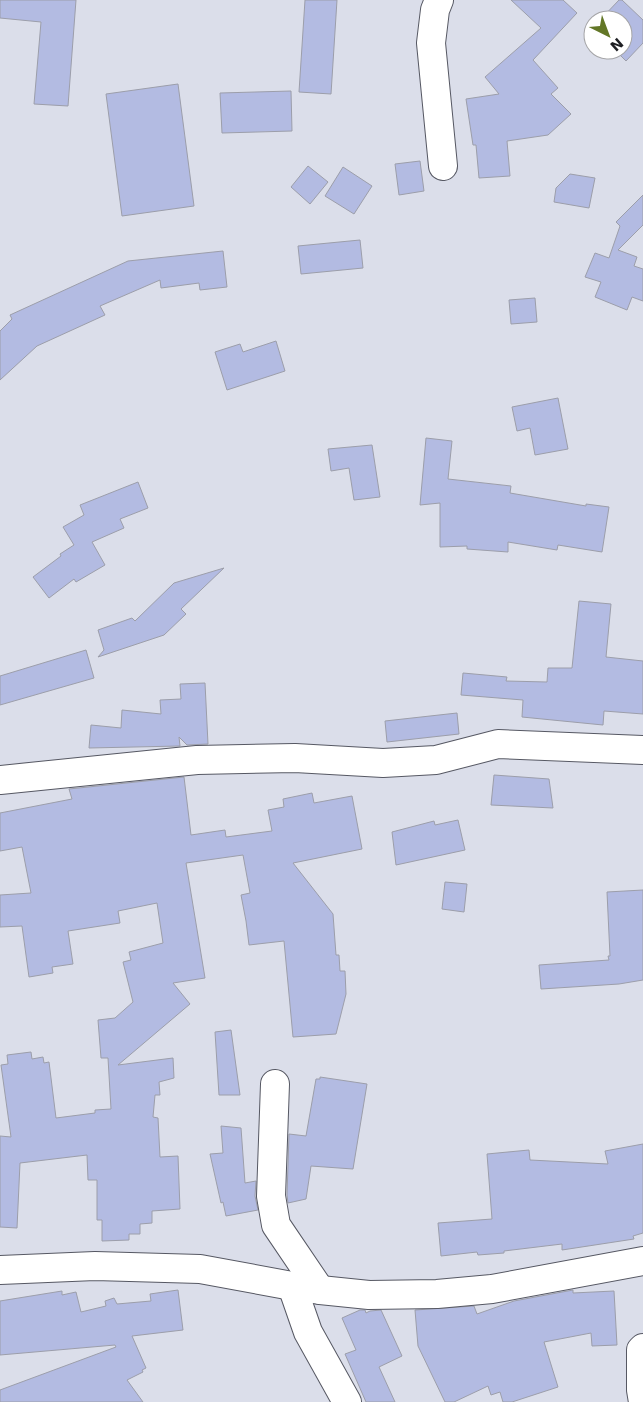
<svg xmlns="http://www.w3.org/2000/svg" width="643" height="1402" viewBox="0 0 643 1402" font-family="'DejaVu Sans',sans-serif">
	<rect width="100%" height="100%" fill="#dbdeea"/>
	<g fill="#b3bbe2" stroke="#9c9eaa">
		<path d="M0,0H76L68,106L34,104L41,22L0,18Z"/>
		<path d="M305,0H337L331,94L299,92Z"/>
		<path d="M511,0H563L577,13L533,60L558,88L551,94L571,114L548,135L507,141L510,176L479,178L476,145H473L466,99L499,94L485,77L541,28Z"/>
		<path d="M619,0H622L643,20V43L626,61L615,50H623V20H600Z"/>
		<path d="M178,84L194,206L122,216L106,94Z"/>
		<path d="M291,91L292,131L222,133L220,93Z"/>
		<path d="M420,161L424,191L399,195L395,164Z"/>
		<path d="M308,166L328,182L310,204L291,187Z"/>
		<path d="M343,167L372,186L354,214L325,196Z"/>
		<path d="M570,174L595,178L589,208L554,202L556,188Z"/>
		<path d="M643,195V225L618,250L637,257L634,266L643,269V301L632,297L627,310L595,297L601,282L585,277L595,253L609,258L620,226L616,222Z"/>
		<path d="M360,240L363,268L301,274L298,246Z"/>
		<path d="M223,251L227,287L200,290L199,283L161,288L160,280L100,306L105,315L37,346L0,380V331L12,319L10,315L128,261Z"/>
		<path d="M535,298L537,322L511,324L509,300Z"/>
		<path d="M276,341L285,371L227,390L215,352L240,344L243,352Z"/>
		<path d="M558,398L568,449L535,455L530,428L517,431L512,407Z"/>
		<path d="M426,438L452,441L448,479L511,486L510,493L586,506V504L609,507L602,552L558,545L557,550L508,542V552L467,549V546L440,547V503L420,505Z"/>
		<path d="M372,445L380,497L354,500L349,468L331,471L328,449Z"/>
		<path d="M138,482L148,508L120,519L124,528L92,542L105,565L76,582L74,579L49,598L33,577L61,556L60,554L74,545L63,527L84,515L80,505Z"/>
		<path d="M224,568L181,609L186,614L164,635L98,657L104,650L98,630L132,618L135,621L174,583Z"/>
		<path d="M579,601L611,604L606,657L643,661V714L604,711L603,725L522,717L523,700L461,695L463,673L507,677L506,681L547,682L548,668H572Z"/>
		<path d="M86,650L94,678L0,705V676Z"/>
		<path d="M205,683L208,744L187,745L179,737L180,746L89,748L91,725L121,728L122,710L161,714L160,700L181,699L180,684Z"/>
		<path d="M457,713L459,734L387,742L385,721Z"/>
		<path d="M494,775L549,779L553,808L491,805Z"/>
		<path d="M184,777L191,835L225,830L226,837L272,831L268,810L284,807L283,799L312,793L314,803L352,796L362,849L293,863L333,914L336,955H339L340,971H345L346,994L336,1034L293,1037L284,941L249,945L246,921L241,895L250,893L243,855L186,863L205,978L173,983L190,1004L118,1065L173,1058L174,1078L159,1082L160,1095H155L153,1117L158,1118L160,1157L178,1156L180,1209L152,1211V1223L140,1224V1234H129V1240L102,1241V1220H97V1180H88L87,1155L20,1163L17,1228L0,1227V1136L11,1137L1,1065L8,1064L7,1055L31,1052L32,1059L43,1057L44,1063L49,1062L56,1118L95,1113V1110L111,1109L108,1058H101L98,1020L115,1018L133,1002L123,962L131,960L129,952L163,943L157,903L118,911L120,923L68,931L73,964L52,967L53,973L29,977L22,926L0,927V895L31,893L22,847L0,851V813L72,799L69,789Z"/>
		<path d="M458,820L465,850L396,865L392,832L434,821L435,825Z"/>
		<path d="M445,882L467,884L464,912L442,909Z"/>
		<path d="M643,890V980L619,984L541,989L539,965L609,960L608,956H610L607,892Z"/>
		<path d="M231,1030L240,1095H219L215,1032Z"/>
		<path d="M320,1077L367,1084L353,1169L311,1166L306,1199L288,1203L287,1195L289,1134L306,1136L316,1079H320Z"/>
		<path d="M221,1126L241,1128L245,1183L256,1181L255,1196L258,1210L226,1216L223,1202L221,1203L210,1154L223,1153Z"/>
		<path d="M643,1144V1233L633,1236L634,1239L562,1250V1244L504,1251V1253L478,1255L477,1252L441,1256L438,1223L492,1219L487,1154L529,1150L530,1160L608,1164L605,1151Z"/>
		<path d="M178,1290L183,1330L132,1336L146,1368L142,1370L143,1372L127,1380L143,1402H0V1390L116,1347L115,1345L0,1355V1301L62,1291V1295L76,1292L81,1312L106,1306L105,1301L114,1298L117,1304L151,1301L150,1294Z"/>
		<path d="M573,1290V1293L614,1291L617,1345L592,1346L591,1333L544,1342L558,1387L512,1402H503L500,1392L491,1395L488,1386L454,1402H445L418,1346L415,1310L474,1306L477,1314L514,1301Z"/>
		<path d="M360,1310H365L366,1313L370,1311L381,1310L402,1356L379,1367L395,1402H366L345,1354L356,1350L342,1318Z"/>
	</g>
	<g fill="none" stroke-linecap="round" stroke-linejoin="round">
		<g stroke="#565863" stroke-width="30">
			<g id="street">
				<path d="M439,0L435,10L431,43L443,166"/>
				<path d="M0,780L197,760L295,758L383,763L436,760L498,744L643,750"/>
				<path d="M275,1084L271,1196L276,1225L320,1290"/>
				<path d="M0,1270L95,1266L200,1269L292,1286L320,1290L369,1295L437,1294L492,1289L643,1261"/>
				<path d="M292,1286L308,1332L347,1402"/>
				<path d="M643,1402L641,1390V1350L643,1348"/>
			</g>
		</g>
		<use href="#street" stroke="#fff" stroke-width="28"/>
	</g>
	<g transform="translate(608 35) rotate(138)"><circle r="24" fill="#ffffff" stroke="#a5a5a7"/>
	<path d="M0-4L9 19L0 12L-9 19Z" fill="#637727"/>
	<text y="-8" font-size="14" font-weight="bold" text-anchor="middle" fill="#1e1f23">N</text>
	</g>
</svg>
